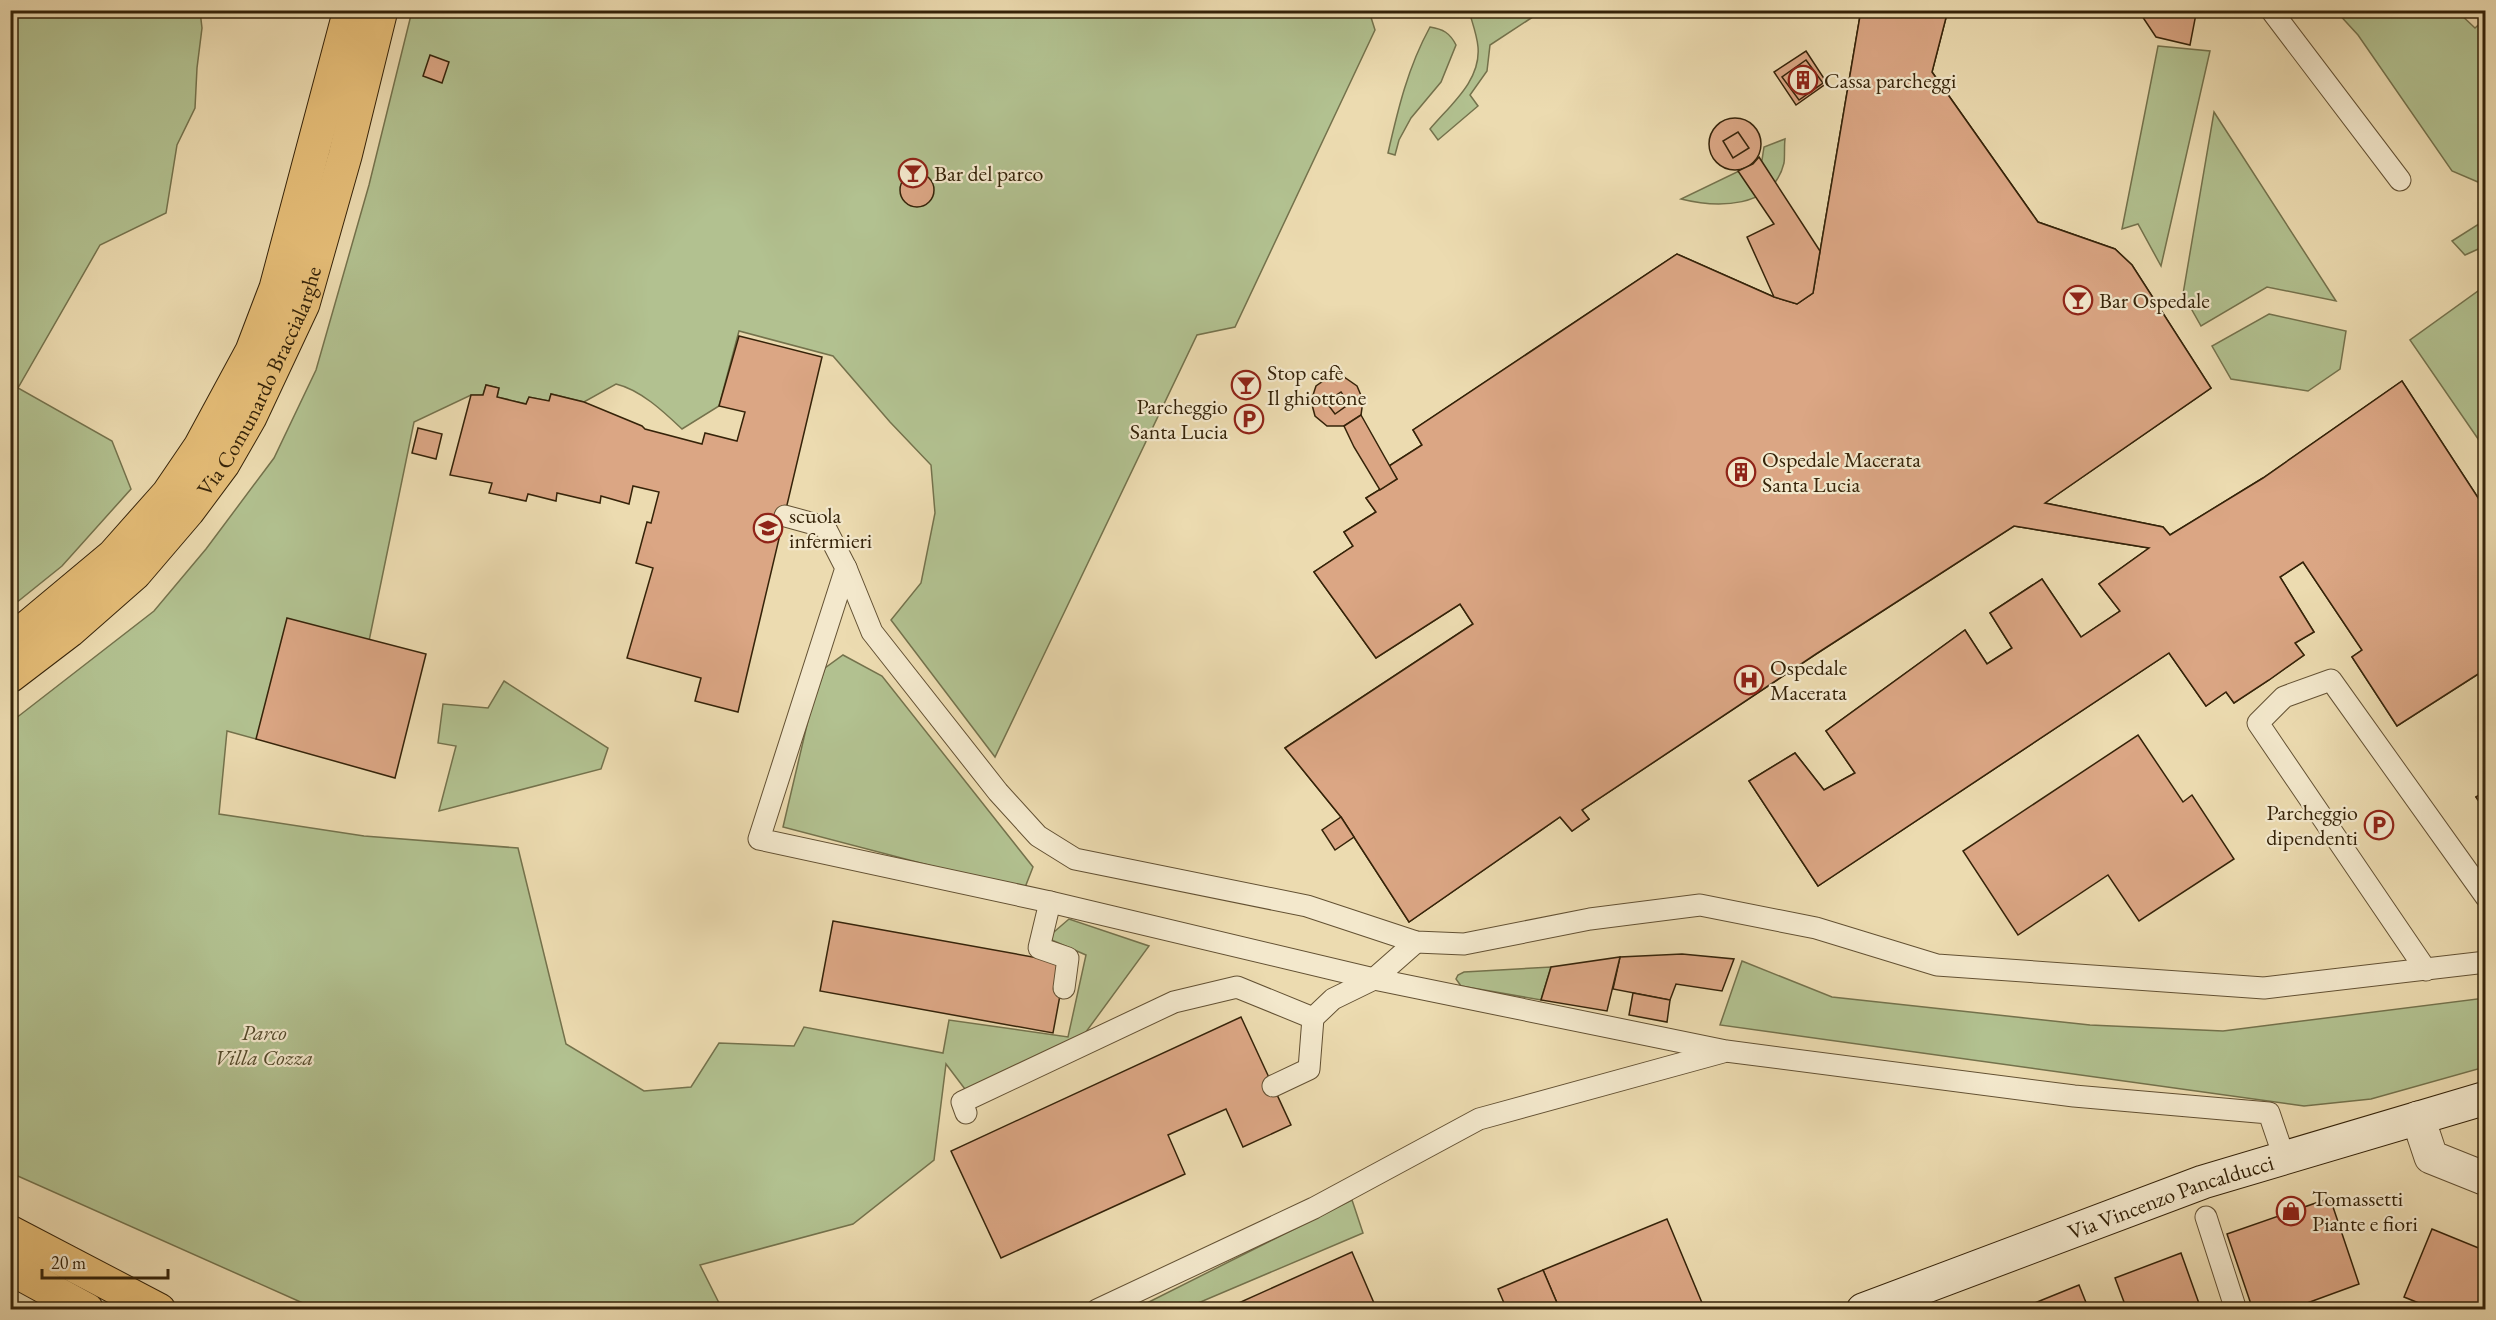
<svg xmlns="http://www.w3.org/2000/svg" width="2496" height="1320" viewBox="0 0 2496 1320" font-family="'EB Garamond',serif">
	<rect width="100%" height="100%" fill="#ecdbb0"/>
	<filter id="stains"><feTurbulence type="fractalNoise" baseFrequency=".00333" numOctaves="4"/><feColorMatrix values="0 0 0 0 .2 0 0 0 0 .09 0 0 0 0 .02 0 0 0 .5 -.17"/></filter>
	<radialGradient id="worn" r=".72"><stop offset=".6" stop-color="#630" stop-opacity="0"/><stop offset="1" stop-color="#630" stop-opacity=".3"/></radialGradient>
	<g fill="#b2c190" stroke="#74724c" stroke-width="1.5">
		<path d="M11,10L200,11L202,28L197,68L195,108L177,145L166,213L100,245L18,388L112,441L131,489L62,566L11,607Z"/>
		<path d="M412,11H1369L1375,30L1235,327L1197,335L995,757L891,620L921,583L935,513L931,465L890,422L833,356L739,331L719,406L682,429C664,412 641,390 616,384L584,402L551,394L549,401L529,397L526,404L497,397L499,388L486,385L483,395H471L414,422L369,641L256,739L227,731L219,814L364,836L518,848L566,1044L644,1091L691,1087L719,1043L794,1046L804,1027L943,1053L949,1020L1068,1037L1086,955L1047,938L1069,919L1149,946L1083,1036L974,1101L946,1064L934,1160L853,1224L700,1265L722,1309H313L305,1304L11,1173V722L154,611L206,549L274,458L316,370L369,185Z"/>
		<path d="M1469,11H1542L1490,45L1487,71L1470,95L1478,106L1438,140L1430,129C1450,105 1481,81 1478,47C1477,35 1472,22 1469,11Z"/>
		<path d="M2336,11H2457L2475,28L2485,19V185L2452,171L2358,35Z"/>
		<path d="M1430,27C1443,29 1450,33 1456,45L1441,82L1411,118L1399,140L1395,155L1388,153C1398,109 1408,67 1430,27Z"/>
		<path d="M2158,46L2210,51L2161,266L2138,224L2122,229Z"/>
		<path d="M2214,112L2336,301L2267,287L2201,326L2183,294Z"/>
		<path d="M1785,139C1784,147 1785,156 1784,163C1773,209 1717,208 1681,199L1762,160L1764,147Z"/>
		<path d="M2485,220V246L2465,255L2452,241Z"/>
		<path d="M2485,286V449L2410,340Z"/>
		<path d="M2269,314L2346,331L2340,369L2308,391L2231,379L2212,346Z"/>
		<path d="M843,655L882,676L1033,867L1024,890L783,827L810,712L825,668Z"/>
		<path d="M504,681L608,748L601,769L439,811L456,746L438,743L443,704L488,708Z"/>
		<path d="M1742,961L1832,997L2090,1025L2223,1031L2485,998V1067L2371,1099L2304,1106L1720,1025Z"/>
		<path d="M1551,967L1541,1000L1461,986L1456,979L1458,975L1464,972Z"/>
		<path d="M1352,1200L1363,1233L1184,1309L1133,1310Z"/>
	</g>
	<g fill="#dba684" stroke="#352309" stroke-width="1.5">
		<path d="M1861,10H1948L1932,72L2038,222L2115,249L2132,265L2211,388L2045,503L2163,527L2170,535L2263,478L2402,381L2486,510V669L2397,726L2352,657L2362,650L2303,562L2280,577L2314,632L2295,643L2304,655L2269,680L2234,703L2226,692L2206,706L2169,653L1818,886L1749,781L1795,753L1824,790L1855,773L1826,731L1965,630L1987,664L2012,648L1990,613L2042,579L2081,637L2120,611L2099,584L2149,548L2014,526L1816,654L1582,810L1589,819L1572,831L1560,817L1409,922L1341,817L1285,748L1473,624L1460,604L1376,658L1314,572L1353,546L1344,532L1376,512L1366,498L1397,479L1389,466L1422,445L1413,430L1677,254L1774,297L1797,304L1813,293Z"/>
		<path d="M1861,10H1948L1932,72L2038,222L2115,249L2132,265L2211,388L2045,503L2163,527L2170,535L2263,478L2402,381L2486,510V669L2397,726L2352,657L2362,650L2303,562L2280,577L2314,632L2295,643L2304,655L2269,680L2234,703L2226,692L2206,706L2169,653L1818,886L1749,781L1795,753L1824,790L1855,773L1826,731L1965,630L1987,664L2012,648L1990,613L2042,579L2081,637L2120,611L2099,584L2149,548L2014,526L1816,654L1582,810L1589,819L1572,831L1560,817L1409,922L1341,817L1285,748L1473,624L1460,604L1376,658L1314,572L1353,546L1344,532L1376,512L1366,498L1397,479L1389,466L1422,445L1413,430L1677,254L1774,297L1797,304L1813,293Z"/>
		<path d="M2138,10H2193L2196,14L2190,45L2156,37Z"/>
		<path d="M1806,51L1827,83L1796,105L1774,72Z"/>
		<path d="M430,55L449,62L442,83L423,76Z"/>
		<path d="M1806,60L1823,83L1799,100L1782,77Z"/>
		<circle cx="1735" cy="144" r="26"/>
		<path d="M1738,132L1749,148L1733,158L1723,141Z"/>
		<path d="M1759,157L1820,251L1813,293L1797,304L1774,297L1747,237L1774,224L1738,171L1753,164Z"/>
		<circle cx="917" cy="190" r="17"/>
		<path d="M739,336L822,357L738,712L695,701L701,678L627,658L653,568L636,563L647,522L651,523L659,492L633,486L629,504L601,496L600,503L557,493L556,501L528,494L526,501L489,493L492,483L450,475L471,395H483L486,385L499,388L497,397L526,404L529,397L549,401L551,394L584,402L642,426L645,429L702,444L705,433L737,441L745,412L719,406Z"/>
		<path d="M1329,377H1344L1357,386L1363,400L1361,415L1344,426H1327L1315,416L1311,401L1316,386Z"/>
		<path d="M1341,392L1349,404L1335,414L1326,402Z"/>
		<path d="M1361,415L1397,479L1380,490L1354,447L1344,426Z"/>
		<path d="M418,428L442,434L436,459L412,453Z"/>
		<path d="M287,618L426,654L395,778L256,739Z"/>
		<path d="M2138,735L2183,802L2192,795L2234,859L2139,921L2108,875L2018,935L1963,851Z"/>
		<path d="M2486,791V812L2476,797Z"/>
		<path d="M2486,791V812L2476,797Z"/>
		<path d="M1341,817L1354,837L1335,850L1322,830Z"/>
		<path d="M833,921L1066,963L1053,1033L820,991Z"/>
		<path d="M1682,954L1734,959L1722,991L1676,984L1670,1000L1613,989L1620,957Z"/>
		<path d="M1620,957L1607,1011L1541,1000L1551,967Z"/>
		<path d="M1633,993L1670,1000L1667,1022L1629,1015Z"/>
		<path d="M1241,1017L1291,1125L1243,1147L1226,1109L1168,1135L1185,1174L1001,1258L951,1151Z"/>
		<path d="M2330,1198L2359,1284L2288,1310H2253L2227,1234Z"/>
		<path d="M1667,1219L1705,1310H1621L1618,1304L1604,1310H1560L1543,1270Z"/>
		<path d="M2432,1229L2486,1251V1310H2436L2404,1297Z"/>
		<path d="M1352,1252L1377,1310H1223Z"/>
		<path d="M2181,1253L2201,1309L2127,1310L2115,1278Z"/>
		<path d="M1543,1270L1560,1310H1507L1498,1289Z"/>
		<path d="M2079,1285L2089,1310H2017L2042,1300Z"/>
	</g>
	<g fill="none" stroke-linecap="round" stroke-linejoin="round">
		<g stroke="#635133" stroke-width="23">
			<g id="service">
				<path d="M2271,10L2400,180"/>
				<path d="M785,516L825,527L846,568L759,839L1050,902L1374,979L1726,1051L2074,1096L2269,1113L2284,1157"/>
				<path d="M846,568L872,632L998,792L1038,836L1075,859L1307,906L1416,942L1464,944L1590,919L1700,905L1816,928L1937,965L2264,988L2486,962"/>
				<path d="M1050,902L1039,948L1068,958L1064,988"/>
				<path d="M2426,970L2258,723L2284,697L2331,680L2486,897"/>
				<path d="M1273,1086L1309,1069L1313,1018"/>
				<path d="M966,1113L962,1102L1174,1002L1237,987L1313,1018L1333,999L1374,979L1416,942"/>
				<path d="M2206,1217L2236,1310"/>
				<path d="M1097,1310L1314,1208L1479,1119L1723,1052"/>
			</g>
		</g>
		<g stroke="#635133" stroke-width="35">
			<path id="minor" d="M2418,1118L2431,1157L2486,1179"/>
		</g>
		<g stroke="#352309" stroke-width="35">
			<g id="secondary">
				<path id="s1" d="M1863,1310L2203,1182L2486,1098"/>
			</g>
		</g>
		<g stroke="#352309" stroke-width="35">
			<g id="primary">
				<path d="M10,642L113,556L168,494L200,447L252,351L276,288L350,10"/>
				<path id="s2" d="M10,676L69,631L135,573L188,511L223,464L250,417L303,304L345,156L381,10"/>
				<path d="M10,1232L159,1310"/>
				<path d="M10,1268L87,1310"/>
			</g>
		</g>
		<use href="#service" stroke="#f3e8cc" stroke-width="21"/>
		<use href="#minor" stroke="#f3e8cc" stroke-width="33"/>
		<use href="#secondary" stroke="#f3e8cc" stroke-width="33"/>
		<use href="#primary" stroke="#e6be78" stroke-width="33"/>
	</g>
	<defs>
		<g id="building-ring" transform="scale(1.5)"><circle r="9.5" fill="#f3e8cc" stroke="#8f2418" stroke-width="1.5"/><path d="M-4-6H4V6H1V3H-1V6H-4ZM-2.5-4.3h1.7v1.8h-1.7ZM.8-4.3h1.7v1.8H.8ZM-2.5-1h1.7V.8h-1.7ZM.8-1h1.7V.8H.8Z" fill="#8f2418"/></g>
		<g id="bar-ring" transform="scale(1.5)"><circle r="9.5" fill="#f3e8cc" stroke="#8f2418" stroke-width="1.5"/><path d="M-6-5H6L.8 .8V4.5H3.5V6h-7V4.5H-.8V.8Z" fill="#8f2418"/></g>
		<g id="parking-ring" transform="scale(1.5)"><circle r="9.5" fill="#f3e8cc" stroke="#8f2418" stroke-width="1.5"/><path d="M-3.5-5.5H1a3.5 3.5 0 0 1 0 7H-1V5.5H-3.5ZM-1-3.4V-.6H.8a1.4 1.4 0 0 0 0-2.8Z" fill="#8f2418"/></g>
		<g id="school-ring" transform="scale(1.5)"><circle r="9.5" fill="#f3e8cc" stroke="#8f2418" stroke-width="1.5"/><path d="M0-5L7-2L0 1L-7-2ZM-4 1L0 2.5L4 1V4Q0 6-4 4Z" fill="#8f2418"/></g>
		<g id="hospital-ring" transform="scale(1.5)"><circle r="9.5" fill="#f3e8cc" stroke="#8f2418" stroke-width="1.5"/><path d="M-5-5h3v3.5h4V-5h3V5h-3V1.5h-4V5h-3Z" fill="#8f2418"/></g>
		<g id="shop-ring" transform="scale(1.5)"><circle r="9.5" fill="#f3e8cc" stroke="#8f2418" stroke-width="1.5"/><path d="M-5-2.5h2.3a2.7 3.5 0 0 1 5.4 0H5L5.5 6h-11ZM-1.5-2.5h3a1.5 2.3 0 0 0-3 0Z" fill="#8f2418"/></g>
	</defs>
	<g fill-rule="evenodd">
		<use href="#building-ring" x="1803" y="80"/>
		<use href="#bar-ring" x="913" y="173"/>
		<use href="#bar-ring" x="2078" y="300"/>
		<use href="#bar-ring" x="1246" y="385"/>
		<use href="#parking-ring" x="1249" y="419"/>
		<use href="#building-ring" x="1741" y="472"/>
		<use href="#school-ring" x="768" y="528"/>
		<use href="#hospital-ring" x="1749" y="680"/>
		<use href="#parking-ring" x="2379" y="825"/>
		<use href="#shop-ring" x="2291" y="1211"/>
	</g>
	<g text-anchor="middle" stroke-width="4.5" stroke-linejoin="round" paint-order="stroke">
		<g font-size="22" fill="#352309" stroke="#f3e8cc" text-anchor="start">
			<text x="1824" y="88">Cassa parcheggi</text>
			<text x="934" y="181">Bar del parco</text>
			<text x="2099" y="308">Bar Ospedale</text>
			<text x="1267" y="380">Stop cafè<tspan x="1267" dy="25">Il ghiottone</tspan></text>
			<text x="1228" y="414" text-anchor="end">Parcheggio<tspan x="1228" dy="25">Santa Lucia</tspan></text>
			<text x="1762" y="467">Ospedale Macerata<tspan x="1762" dy="25">Santa Lucia</tspan></text>
			<text x="789" y="523">scuola<tspan x="789" dy="25">infermieri</tspan></text>
			<text x="1770" y="675">Ospedale<tspan x="1770" dy="25">Macerata</tspan></text>
			<text x="2358" y="820" text-anchor="end">Parcheggio<tspan x="2358" dy="25">dipendenti</tspan></text>
			<text x="2312" y="1206">Tomassetti<tspan x="2312" dy="25">Piante e fiori</tspan></text>
		</g>
		<g font-size="22" fill="#352309" stroke="#f3e8cc">
			<text dy="8" stroke="none"><textPath href="#s2" startOffset="393">Via Comunardo Braccialarghe</textPath></text>
			<text dy="8" stroke="none"><textPath href="#s1" startOffset="328">Via Vincenzo Pancalducci</textPath></text>
		</g>
		<g font-size="22" font-style="italic" fill="#544a2b" stroke="#f3e8cc">
			<text x="264" y="1040">Parco<tspan x="264" dy="25">Villa Cozza</tspan></text>
		</g>
	</g>
	<rect width="2496" height="1320" fill="none" stroke="#ecdbb0" stroke-width="36"/>
	<rect x="12" y="12" width="2472" height="1296" fill="none" stroke="#352309" stroke-width="3"/>
	<rect x="18" y="18" width="2460" height="1284" fill="none" stroke="#352309" stroke-width="1.5"/>
	<path d="M42 1269v9h126v-9" fill="none" stroke="#352309" stroke-width="3"/>
	<text x="51" y="1269" font-size="18" fill="#352309" stroke="#f3e8cc" stroke-width="4.5" paint-order="stroke">20 m</text>
	<rect width="100%" height="100%" filter="url(#stains)"/>
	<rect width="100%" height="100%" fill="url(#worn)"/>
</svg>
